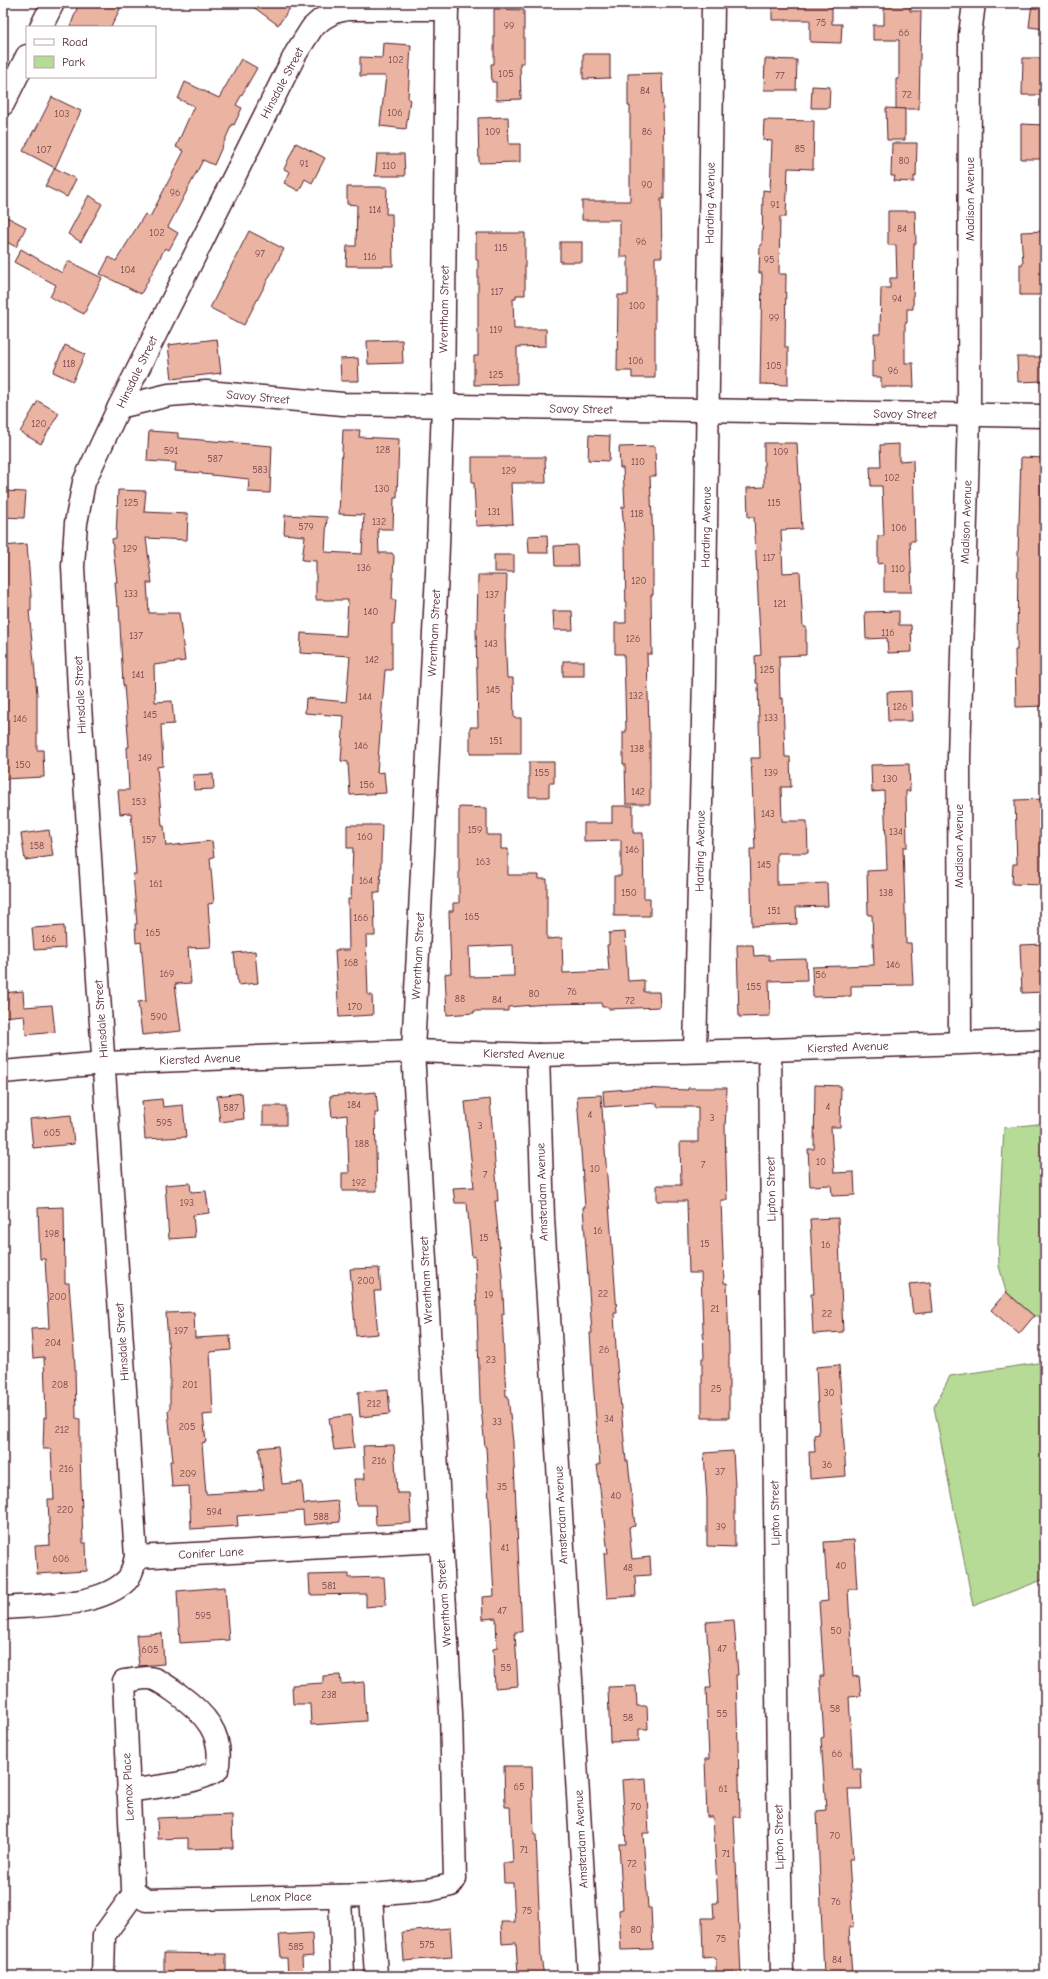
<svg xmlns="http://www.w3.org/2000/svg" width="1048" height="1979" viewBox="0 0 1048 1979" font-family="'Comic Neue',sans-serif">
	<rect width="100%" height="100%" fill="#fff"/>
	<filter id="ink" filterUnits="userSpaceOnUse"><feTurbulence type="fractalNoise" baseFrequency=".025" numOctaves="2"/><feDisplacementMap in="SourceGraphic" scale="8" xChannelSelector="R" yChannelSelector="G"/><feConvolveMatrix kernelMatrix="1 2 1 2 8 2 1 2 1" color-interpolation-filters="sRGB"/></filter>
	<g filter="url(#ink)">
		<g fill="#b5db96" stroke="#807d60">
			<path d="M1045,1123V1316H1034L1006,1292L999,1266L998,1237L1004,1128Z"/>
			<path d="M1045,1362V1579L973,1606L934,1407L950,1376Z"/>
		</g>
		<g fill="#ebb3a2" stroke="#4a1f2b" fill-rule="evenodd">
			<path d="M79,3H123L111,27H70Z"/>
			<path d="M248,3H294L278,25Z"/>
			<path d="M772,3H832V24H842L841,43L810,42V20H772Z"/>
			<path d="M884,3H910V11H921L919,109H896V79H899V40H873V25H884Z"/>
			<path d="M1032,3H1045V29L1029,27Z"/>
			<path d="M494,9L524,10V63H520L521,99L496,100V82H492L491,64H494Z"/>
			<path d="M383,43L411,45L408,99H410L406,129L380,126L386,76H360V57L382,58Z"/>
			<path d="M583,54H610V78L583,79Z"/>
			<path d="M1023,58H1045V95H1022Z"/>
			<path d="M241,59L257,68L236,105L242,108L234,125L232,124L214,165L203,160L168,227L178,233L169,250L165,248L141,294L100,274L109,257L116,261L145,214L150,217L184,151L176,147L194,106L178,99L185,82L219,98Z"/>
			<path d="M765,59L797,60L796,90H764Z"/>
			<path d="M662,73L664,149V199H661L662,257H655V378H632V371H617L618,295H628V257H620V220H582V201H630V106H628V74Z"/>
			<path d="M812,86L830,87L829,108H811Z"/>
			<path d="M52,97L81,111L55,168L23,151L34,130L35,131Z"/>
			<path d="M886,108L905,109V140H887Z"/>
			<path d="M508,117L509,144H520V162L479,163L478,118Z"/>
			<path d="M764,120L814,121L813,169L788,168L786,217H780L779,274H786L785,347H788V385L760,384L762,273H759L760,245H762L763,190L770,191L772,141L763,140Z"/>
			<path d="M1021,124L1045,125V159H1021Z"/>
			<path d="M296,143L325,158L312,183L305,179L299,191L284,183L290,172L284,169Z"/>
			<path d="M892,143H917L916,177L914,176V182L894,181L895,176H891Z"/>
			<path d="M377,154H404L405,176H375Z"/>
			<path d="M55,168L76,179L67,197L45,186Z"/>
			<path d="M347,187H387L386,214H392L393,266H346L347,246H356L357,205L347,204Z"/>
			<path d="M89,195L102,204L81,242L68,234Z"/>
			<path d="M888,211H915L916,244H914L913,309H907V323H905V363H913L914,387H881V377H872V361H875L874,334H880L881,288H890V278H897L896,245H888Z"/>
			<path d="M3,215L26,227L16,247L3,240Z"/>
			<path d="M249,231L284,249L244,325L210,308Z"/>
			<path d="M1045,231V295H1020V264H1023L1021,232Z"/>
			<path d="M476,233H525V295H516V299H513L514,329H546V346L517,347V384L474,385V356H478V260H476Z"/>
			<rect x="560" y="242" width="22" height="20"/>
			<path d="M21,249L62,273L68,261L102,278L84,314L50,297L56,285L14,262Z"/>
			<path d="M217,339L221,373L172,379L168,345Z"/>
			<path d="M402,340L403,363L368,364L367,341Z"/>
			<path d="M65,345L85,354L73,381L53,372Z"/>
			<path d="M1017,357H1045V381L1018,382Z"/>
			<path d="M358,358L359,381H341L340,359Z"/>
			<path d="M38,401L59,413L41,444L20,432Z"/>
			<path d="M343,430H360L359,437L399,439L397,498H394L393,529H378L379,553H392L394,556L392,600H396L394,624H392V670H385L377,773L384,772L386,793L350,795L348,762L341,761L344,716L305,713L306,698L346,702L350,656L300,653L301,633L346,636L348,600H316V561L302,560L305,536L284,534L285,515L327,517L325,552L362,554L364,515L339,514Z"/>
			<path d="M149,431L178,433V438L272,446L270,493L248,492L249,479L202,474V473L175,471L176,463L147,461Z"/>
			<path d="M589,435L610,436L609,461L588,460Z"/>
			<path d="M764,443H797L802,529L781,530L783,573L800,572L803,627H806V655L779,656L780,699L783,698L785,757H790L791,787H781L782,821H807L808,853H777V885L827,883L828,906L796,907L797,924L752,926L750,849H755L751,758H760L758,683H756L755,656L761,655L754,517H748L747,488L764,487Z"/>
			<path d="M899,444V461L913,460L915,541H910L912,592H884V563L878,564V536H884L882,486H871L870,467H881L880,445Z"/>
			<path d="M655,446L656,476H650L653,540V595H651L652,654H647L649,732H650V804H626L625,764H623V732H626L624,654H615V623H626L625,541L622,507H625L623,468H620L619,447Z"/>
			<path d="M472,457H545L546,483H511L513,524L476,526L474,483H472Z"/>
			<path d="M1021,457L1045,458V478H1041V508H1045V641H1041L1043,706L1016,707L1015,650H1017L1018,556Z"/>
			<path d="M118,490L146,491L144,512L188,514L187,540L146,538L152,583H147L149,613H179L185,661L154,665L155,702L172,701L174,724L161,725L163,766L157,767L162,826H164L166,846L212,841L214,857L210,858L214,903L208,904L211,947L188,948L191,983L175,984L181,1031L142,1035L138,1002L146,1001L141,942L136,943L135,924H137L133,874H136L131,813L120,814L118,790H129L127,747H129L124,685H123L119,606H117L115,582H117L112,539L116,538Z"/>
			<path d="M3,491L26,492L24,518L3,517Z"/>
			<path d="M547,535L548,553H529L528,536Z"/>
			<path d="M27,544L31,595V611H29L37,694V750H43L44,777L3,779V546Z"/>
			<path d="M577,545L578,566H555L554,546Z"/>
			<rect x="494" y="555" width="20" height="17"/>
			<path d="M478,575H507L505,636L507,678H513L514,718H521V754H470V727H478L476,629H477Z"/>
			<path d="M553,611H572L573,630H554Z"/>
			<path d="M899,611V625H911L912,652L888,653L887,638L866,639L865,612Z"/>
			<rect x="563" y="661" width="21" height="15"/>
			<path d="M911,691L912,721H888L887,692Z"/>
			<path d="M529,762H554V783H549V797H529Z"/>
			<path d="M909,764L910,791H906L907,847H903L906,943H911L913,985L851,986V996L813,997L812,967L874,965L872,915H868L867,871L887,870L884,791L872,792L871,765Z"/>
			<path d="M213,774L214,789L194,790L193,775Z"/>
			<path d="M1045,799L1044,885L1012,884L1013,864H1017L1015,800Z"/>
			<path d="M612,806H633V833H643L644,898H650V916H614V876H621V840L584,841V823H612Z"/>
			<path d="M459,807L487,808V835H501V849H508V875H539V879H547V939L562,938L563,973L609,971L607,945H609V933L625,932L628,981L644,980V992H659L660,1007L609,1009V1007H602L601,1003L547,1004L508,1007V1011H474V1013L447,1015L445,974L451,973L449,911H453V903H459ZM513,945L514,976L470,977L469,947Z"/>
			<path d="M347,825H382L380,893L374,892L375,936H366L368,995H372L373,1015L339,1017L335,950H349L348,899H351L353,848H347Z"/>
			<path d="M49,830L53,856L25,860L21,834Z"/>
			<path d="M64,926L65,948L34,950L32,928Z"/>
			<path d="M1045,944V992L1022,993L1020,945Z"/>
			<path d="M737,945H753L754,956L769,955V960L806,959L807,980L769,981L770,1016L739,1017Z"/>
			<path d="M255,951L258,983L238,985L234,953Z"/>
			<path d="M23,991L24,1007L52,1005L55,1032L26,1035L24,1015L3,1017V993Z"/>
			<path d="M815,1085L841,1086L840,1127H831L834,1173L854,1172L855,1195L832,1196L831,1185L810,1186L808,1149H814Z"/>
			<path d="M641,1088L688,1090V1088H727L725,1128L727,1200H721L724,1283H727L729,1347V1418H702V1358H704L701,1273H689L687,1201H657V1185H681L680,1142H698V1107H657V1103L604,1107L603,1091Z"/>
			<path d="M376,1092L378,1113H375L377,1191H342V1173H349L347,1115L332,1117L330,1096Z"/>
			<path d="M242,1093L244,1119L220,1122L217,1096Z"/>
			<path d="M601,1095L617,1313H614L617,1366L626,1461H628L635,1526L629,1527L632,1559L650,1557L651,1575L635,1576L636,1596L607,1598L604,1554L608,1553L597,1465H600L593,1382L590,1333H592L583,1207H585L577,1096Z"/>
			<path d="M162,1099L163,1107L183,1105L186,1137L145,1139L142,1101Z"/>
			<path d="M490,1099L498,1201H495L502,1274L504,1314H502L506,1396H508L513,1442L522,1632H515L518,1686L495,1688L493,1649L497,1648L496,1618L483,1619L482,1597L494,1596L486,1447H485L480,1399L475,1256L472,1257L467,1203H455L453,1188L474,1187L465,1102Z"/>
			<rect x="263" y="1106" width="23" height="19"/>
			<path d="M71,1115L74,1144L33,1148L30,1119Z"/>
			<path d="M190,1183L191,1192L206,1191L209,1213L193,1215L195,1237L169,1239L165,1185Z"/>
			<path d="M64,1207L65,1283H69L75,1366L76,1418L80,1419V1455L83,1543H86L87,1571L37,1574L35,1546L50,1545L48,1499H54L51,1449H43L44,1417L46,1418L44,1357L33,1358L31,1329L49,1328L45,1259H40L38,1208Z"/>
			<path d="M838,1218L843,1332L813,1334L811,1294H814L810,1219Z"/>
			<path d="M379,1268L381,1291H374L378,1334L356,1336L350,1269Z"/>
			<path d="M930,1282L933,1312L913,1314L909,1284Z"/>
			<path d="M1006,1292L1034,1316L1019,1334L991,1310Z"/>
			<path d="M194,1312L195,1338L230,1336L231,1350L210,1352L213,1414L203,1415L206,1442L202,1443L206,1494L258,1491V1490L264,1489L259,1448L278,1446L282,1484L302,1482L304,1504L338,1501L340,1522L304,1525L303,1511L237,1516L238,1526L191,1529L189,1486L172,1487L170,1461H173L168,1411L170,1410V1370L166,1313Z"/>
			<path d="M839,1365L846,1476L810,1479L809,1452H815L814,1435L819,1434L816,1367Z"/>
			<path d="M388,1389L390,1414L360,1417L358,1392Z"/>
			<path d="M351,1415L354,1448L334,1450L329,1418Z"/>
			<path d="M394,1445L397,1493H409L411,1523L376,1525L375,1505H356L354,1479H365L363,1446Z"/>
			<path d="M733,1451L735,1486V1547L707,1546V1499L704,1453Z"/>
			<path d="M854,1540L857,1589H848L853,1677L859,1676L861,1696L849,1697L853,1769H861L862,1789H848L853,1859H849L853,1927H849L852,1976H824L817,1811L826,1810L821,1738L824,1737L820,1676H824L819,1602L828,1601L824,1542Z"/>
			<path d="M349,1574V1578L384,1577L386,1605L366,1607V1594L310,1595L309,1575Z"/>
			<path d="M225,1587L229,1640L180,1643L177,1591Z"/>
			<path d="M734,1620L738,1675H736L740,1817H734L741,1976H716V1959H714V1957L703,1958L702,1918H714L713,1903H718L713,1817H707L705,1759H709L706,1688H711L706,1622Z"/>
			<path d="M162,1633L164,1664L139,1666L136,1635Z"/>
			<path d="M340,1675L341,1684L364,1682L366,1721L311,1725L310,1704H293L292,1685L323,1683V1676Z"/>
			<path d="M636,1686L637,1706H647L648,1729H639V1741L610,1742L608,1687Z"/>
			<path d="M504,1766H532L534,1835L536,1834L541,1958L544,1976H518L516,1943L502,1944L501,1922H515L513,1883H504L503,1863H513L510,1807H505Z"/>
			<path d="M646,1778L649,1833H643L648,1908H651L653,1949L621,1950L619,1910L623,1909L619,1844H626L622,1780Z"/>
			<path d="M232,1815L233,1848L188,1849V1838L158,1839L157,1818Z"/>
			<path d="M450,1928L452,1957L404,1961L402,1932Z"/>
			<path d="M312,1933L313,1956L302,1957L303,1975L288,1976L287,1958H281L279,1935Z"/>
			<path d="M164,1953L226,1954V1976H164Z"/>
		</g>
		<g fill="none" stroke-linecap="round" stroke-linejoin="round">
			<g stroke="#4a1f2b" stroke-width="25">
				<g id="minor">
					<path d="M41,27L53,3"/>
					<path d="M3,104L27,56"/>
					<path d="M119,407L169,395L206,392L343,404L1045,416"/>
					<path d="M960,1042L959,757L969,415L970,35L974,3"/>
					<path d="M770,1050L778,1777L782,1976"/>
					<path d="M695,1051L704,679L713,3"/>
					<path d="M538,1055L543,1218L589,1976"/>
					<path d="M3,1072L104,1063L413,1051L538,1055L770,1050L1045,1040"/>
					<path d="M136,1557L440,1541"/>
					<path d="M3,1608C40,1605 100,1607 127,1580C132,1575 134,1564 136,1557L79,690L73,566L76,523L84,482L119,407L296,53L312,28L322,19L334,12L347,9H447"/>
					<path d="M128,1791C153,1787 197,1784 217,1770C225,1734 204,1713 178,1694C171,1689 162,1682 154,1679C146,1676 132,1681 124,1681L133,1889L135,1892"/>
					<path d="M135,1892L146,1900L371,1895L429,1890L451,1885L455,1879L451,1713L413,1051L437,573L443,407L447,3"/>
					<path d="M371,1895L376,1976"/>
					<path d="M340,1896L343,1976"/>
					<path d="M103,1976L104,1935L135,1892"/>
				</g>
			</g>
			<use href="#minor" stroke="#fff" stroke-width="22"/>
		</g>
	</g>
	<g text-anchor="middle" stroke-width="3" stroke-linejoin="round" paint-order="stroke">
		<g font-size="10" fill="#724449">
			<text x="821" y="26">75</text>
			<text x="509" y="29">99</text>
			<text x="904" y="36">66</text>
			<text x="396" y="63">102</text>
			<text x="506" y="77">105</text>
			<text x="780" y="79">77</text>
			<text x="645" y="94">84</text>
			<text x="907" y="98">72</text>
			<text x="395" y="116">106</text>
			<text x="62" y="117">103</text>
			<text x="493" y="135">109</text>
			<text x="647" y="135">86</text>
			<text x="800" y="152">85</text>
			<text x="44" y="153">107</text>
			<text x="904" y="164">80</text>
			<text x="304" y="167">91</text>
			<text x="389" y="169">110</text>
			<text x="647" y="188">90</text>
			<text x="175" y="196">96</text>
			<text x="775" y="208">91</text>
			<text x="375" y="213">114</text>
			<text x="902" y="232">84</text>
			<text x="157" y="236">102</text>
			<text x="641" y="245">96</text>
			<text x="501" y="251">115</text>
			<text x="260" y="257">97</text>
			<text x="370" y="260">116</text>
			<text x="769" y="263">95</text>
			<text x="128" y="273">104</text>
			<text x="497" y="295">117</text>
			<text x="897" y="302">94</text>
			<text x="637" y="309">100</text>
			<text x="774" y="321">99</text>
			<text x="496" y="333">119</text>
			<text x="636" y="364">106</text>
			<text x="69" y="367">118</text>
			<text x="774" y="369">105</text>
			<text x="893" y="374">96</text>
			<text x="496" y="378">125</text>
			<text x="39" y="427">120</text>
			<text x="383" y="453">128</text>
			<text x="171" y="454">591</text>
			<text x="781" y="455">109</text>
			<text x="215" y="462">587</text>
			<text x="638" y="465">110</text>
			<text x="260" y="473">583</text>
			<text x="509" y="474">129</text>
			<text x="892" y="481">102</text>
			<text x="382" y="492">130</text>
			<text x="131" y="506">125</text>
			<text x="774" y="506">115</text>
			<text x="494" y="515">131</text>
			<text x="637" y="517">118</text>
			<text x="379" y="525">132</text>
			<text x="306" y="530">579</text>
			<text x="899" y="531">106</text>
			<text x="130" y="552">129</text>
			<text x="769" y="561">117</text>
			<text x="364" y="571">136</text>
			<text x="898" y="572">110</text>
			<text x="639" y="584">120</text>
			<text x="131" y="597">133</text>
			<text x="492" y="598">137</text>
			<text x="780" y="607">121</text>
			<text x="371" y="615">140</text>
			<text x="888" y="636">116</text>
			<text x="136" y="639">137</text>
			<text x="633" y="642">126</text>
			<text x="491" y="647">143</text>
			<text x="372" y="663">142</text>
			<text x="767" y="673">125</text>
			<text x="138" y="678">141</text>
			<text x="493" y="693">145</text>
			<text x="636" y="699">132</text>
			<text x="365" y="700">144</text>
			<text x="900" y="710">126</text>
			<text x="150" y="718">145</text>
			<text x="771" y="721">133</text>
			<text x="20" y="722">146</text>
			<text x="496" y="744">151</text>
			<text x="361" y="749">146</text>
			<text x="637" y="752">138</text>
			<text x="145" y="761">149</text>
			<text x="23" y="768">150</text>
			<text x="542" y="776">155</text>
			<text x="771" y="776">139</text>
			<text x="890" y="782">130</text>
			<text x="367" y="788">156</text>
			<text x="638" y="795">142</text>
			<text x="139" y="805">153</text>
			<text x="768" y="817">143</text>
			<text x="475" y="833">159</text>
			<text x="896" y="835">134</text>
			<text x="365" y="840">160</text>
			<text x="149" y="843">157</text>
			<text x="37" y="849">158</text>
			<text x="632" y="853">146</text>
			<text x="483" y="865">163</text>
			<text x="764" y="868">145</text>
			<text x="366" y="884">164</text>
			<text x="156" y="887">161</text>
			<text x="629" y="896">150</text>
			<text x="886" y="896">138</text>
			<text x="774" y="914">151</text>
			<text x="472" y="920">165</text>
			<text x="361" y="921">166</text>
			<text x="153" y="936">165</text>
			<text x="49" y="942">166</text>
			<text x="351" y="966">168</text>
			<text x="893" y="968">146</text>
			<text x="167" y="977">169</text>
			<text x="821" y="978">56</text>
			<text x="754" y="990">155</text>
			<text x="572" y="995">76</text>
			<text x="534" y="997">80</text>
			<text x="460" y="1002">88</text>
			<text x="497" y="1003">84</text>
			<text x="630" y="1004">72</text>
			<text x="355" y="1010">170</text>
			<text x="159" y="1020">590</text>
			<text x="354" y="1108">184</text>
			<text x="828" y="1110">4</text>
			<text x="231" y="1111">587</text>
			<text x="590" y="1118">4</text>
			<text x="712" y="1121">3</text>
			<text x="164" y="1126">595</text>
			<text x="480" y="1129">3</text>
			<text x="52" y="1136">605</text>
			<text x="362" y="1147">188</text>
			<text x="821" y="1165">10</text>
			<text x="703" y="1168">7</text>
			<text x="595" y="1172">10</text>
			<text x="485" y="1178">7</text>
			<text x="359" y="1186">192</text>
			<text x="187" y="1206">193</text>
			<text x="598" y="1234">16</text>
			<text x="52" y="1237">198</text>
			<text x="484" y="1241">15</text>
			<text x="705" y="1247">15</text>
			<text x="826" y="1248">16</text>
			<text x="366" y="1284">200</text>
			<text x="603" y="1297">22</text>
			<text x="489" y="1298">19</text>
			<text x="58" y="1300">200</text>
			<text x="715" y="1312">21</text>
			<text x="827" y="1317">22</text>
			<text x="181" y="1334">197</text>
			<text x="53" y="1346">204</text>
			<text x="604" y="1353">26</text>
			<text x="491" y="1363">23</text>
			<text x="60" y="1388">208</text>
			<text x="190" y="1388">201</text>
			<text x="716" y="1392">25</text>
			<text x="829" y="1396">30</text>
			<text x="374" y="1407">212</text>
			<text x="609" y="1422">34</text>
			<text x="497" y="1425">33</text>
			<text x="187" y="1430">205</text>
			<text x="62" y="1433">212</text>
			<text x="379" y="1464">216</text>
			<text x="827" y="1468">36</text>
			<text x="66" y="1472">216</text>
			<text x="720" y="1475">37</text>
			<text x="188" y="1477">209</text>
			<text x="502" y="1490">35</text>
			<text x="616" y="1499">40</text>
			<text x="65" y="1513">220</text>
			<text x="214" y="1515">594</text>
			<text x="321" y="1520">588</text>
			<text x="721" y="1530">39</text>
			<text x="505" y="1551">41</text>
			<text x="61" y="1562">606</text>
			<text x="841" y="1569">40</text>
			<text x="628" y="1571">48</text>
			<text x="329" y="1589">581</text>
			<text x="502" y="1614">47</text>
			<text x="203" y="1619">595</text>
			<text x="836" y="1634">50</text>
			<text x="722" y="1652">47</text>
			<text x="150" y="1653">605</text>
			<text x="506" y="1671">55</text>
			<text x="329" y="1698">238</text>
			<text x="835" y="1712">58</text>
			<text x="722" y="1717">55</text>
			<text x="628" y="1721">58</text>
			<text x="837" y="1757">66</text>
			<text x="519" y="1790">65</text>
			<text x="723" y="1792">61</text>
			<text x="636" y="1810">70</text>
			<text x="835" y="1839">70</text>
			<text x="524" y="1853">71</text>
			<text x="726" y="1857">71</text>
			<text x="632" y="1867">72</text>
			<text x="836" y="1905">76</text>
			<text x="527" y="1914">75</text>
			<text x="636" y="1933">80</text>
			<text x="721" y="1942">75</text>
			<text x="427" y="1948">575</text>
			<text x="296" y="1950">585</text>
			<text x="837" y="1963">84</text>
		</g>
		<g font-size="12" fill="#4a1f2b" stroke="#fff">
			<text transform="translate(282 83) rotate(-62)" y="4">Hinsdale Street</text>
			<text transform="translate(970 199) rotate(-90)" y="4">Madison Avenue</text>
			<text transform="translate(710 203) rotate(-89)" y="4">Harding Avenue</text>
			<text transform="translate(444 309) rotate(-89)" y="4">Wrentham Street</text>
			<text transform="translate(137 372) rotate(-64)" y="4">Hinsdale Street</text>
			<text transform="translate(258 397) rotate(5)" y="4">Savoy Street</text>
			<text transform="translate(581 409) rotate(1)" y="4">Savoy Street</text>
			<text transform="translate(905 414) rotate(1)" y="4">Savoy Street</text>
			<text transform="translate(966 522) rotate(-88)" y="4">Madison Avenue</text>
			<text transform="translate(706 527) rotate(-89)" y="4">Harding Avenue</text>
			<text transform="translate(434 633) rotate(-87)" y="4">Wrentham Street</text>
			<text transform="translate(80 695) rotate(-93)" y="4">Hinsdale Street</text>
			<text transform="translate(959 846) rotate(-90)" y="4">Madison Avenue</text>
			<text transform="translate(700 851) rotate(-89)" y="4">Harding Avenue</text>
			<text transform="translate(418 956) rotate(-87)" y="4">Wrentham Street</text>
			<text transform="translate(101 1019) rotate(-94)" y="4">Hinsdale Street</text>
			<text transform="translate(848 1047) rotate(-2)" y="4">Kiersted Avenue</text>
			<text transform="translate(524 1054) rotate(1)" y="4">Kiersted Avenue</text>
			<text transform="translate(200 1059) rotate(-2)" y="4">Kiersted Avenue</text>
			<text transform="translate(771 1189) rotate(-91)" y="4">Lipton Street</text>
			<text transform="translate(542 1192) rotate(-92)" y="4">Amsterdam Avenue</text>
			<text transform="translate(426 1280) rotate(-93)" y="4">Wrentham Street</text>
			<text transform="translate(122 1342) rotate(-94)" y="4">Hinsdale Street</text>
			<text transform="translate(775 1513) rotate(-91)" y="4">Lipton Street</text>
			<text transform="translate(561 1515) rotate(-93)" y="4">Amsterdam Avenue</text>
			<text transform="translate(211 1553) rotate(-3)" y="4">Conifer Lane</text>
			<text transform="translate(444 1603) rotate(-94)" y="4">Wrentham Street</text>
			<text transform="translate(128 1787) rotate(-93)" y="4">Lennox Place</text>
			<text transform="translate(779 1837) rotate(-91)" y="4">Lipton Street</text>
			<text transform="translate(581 1839) rotate(-93)" y="4">Amsterdam Avenue</text>
			<text transform="translate(281 1897) rotate(-1)" y="4">Lenox Place</text>
		</g>
	</g>
	<rect width="1048" height="1979" fill="none" stroke="#fff" stroke-width="16"/>
	<rect x="8" y="8" width="1032" height="1963" fill="none" stroke="#4a1f2b" stroke-width="1.5" filter="url(#ink)"/>
	<rect x="26" y="26" width="130" height="52" fill="#ffffff" stroke="#b7a5aa"/>
	<rect x="34" y="39" width="20" height="6" fill="#ffffff" stroke="#b7a5aa"/>
	<text x="62" y="46" font-size="12" fill="#4a1f2b">Road</text>
	<rect x="34" y="56" width="20" height="12" fill="#b5db96" stroke="#b7a5aa"/>
	<text x="62" y="66" font-size="12" fill="#4a1f2b">Park</text>
</svg>
